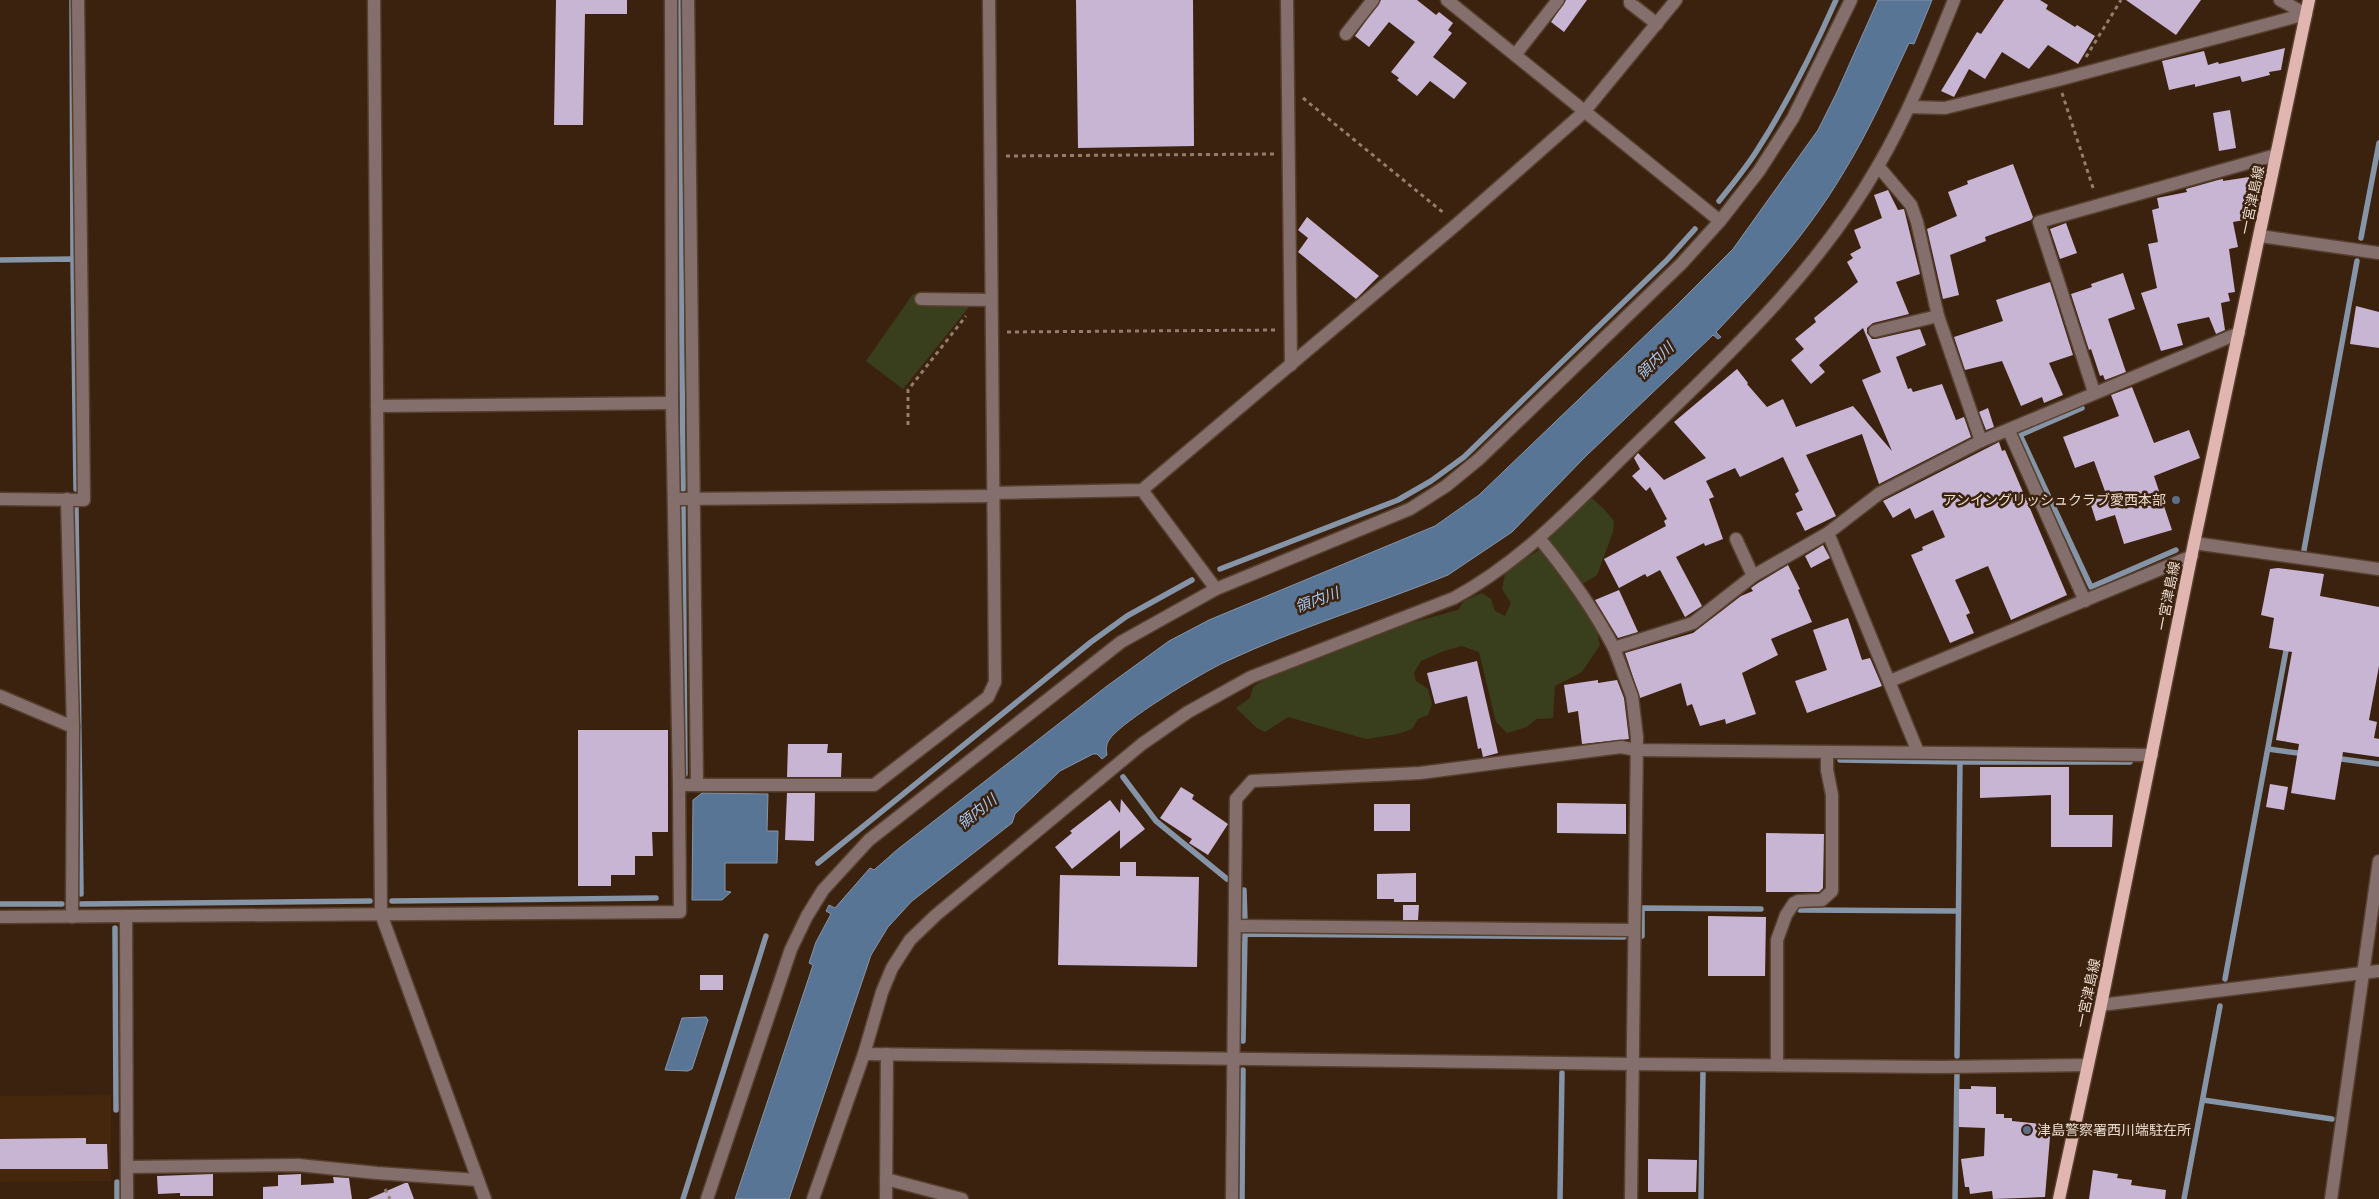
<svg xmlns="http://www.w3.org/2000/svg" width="2379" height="1199" viewBox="0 0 2379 1199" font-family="'Roboto Condensed','Noto Sans JP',sans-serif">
	<rect width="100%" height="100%" fill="#3b220f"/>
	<path fill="#45270d" d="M111,1095V1181L0,1182V1096Z"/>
	<g fill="#393f1c">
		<path d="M981,292L903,389L866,361L913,294Z"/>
		<path d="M1588,495L1603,508L1614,521L1613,532L1597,575L1582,584L1546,539Z"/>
		<path d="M1539,550L1556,567L1596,626L1600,645L1582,672L1555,686L1553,718L1536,719L1527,727L1507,733L1496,722L1479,652L1462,646L1444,651L1421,661L1414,673L1416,681L1428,689L1432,704L1428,715L1418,719L1412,729L1398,734L1366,739L1288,717L1265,732L1257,728L1236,708L1250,698L1253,687L1264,680L1410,623L1458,610L1464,601L1482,593L1491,599L1495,611L1505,616L1511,603L1502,589L1506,570Z"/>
	</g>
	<g fill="#597596" stroke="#8594a7">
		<path d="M1878,0H1932L1914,44L1909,43C1888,88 1868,133 1842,175C1808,232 1762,284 1716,332L1721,337L1718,339L1713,335L1586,456L1512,532L1448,575C1374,605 1297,628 1225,662C1203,672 1120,722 1109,740C1106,745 1106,749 1107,755L1102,759L1097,754H1093L1060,771L1015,814L1012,823L912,901L888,927L871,955L789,1199H735L813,965L809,963L816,942L831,914L826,911L829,905L835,908L870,868L874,870L898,849L1107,686L1169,641L1209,620L1435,526L1479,495L1676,306L1733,249L1818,130L1837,92Z"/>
		<path d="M702,793L768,794L767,831H778L777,863H725V891L731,892L722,900H692L693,800Z"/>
		<path d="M706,1017L708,1020L692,1069L688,1071L665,1070L682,1018Z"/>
	</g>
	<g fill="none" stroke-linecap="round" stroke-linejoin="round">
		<g stroke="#8594a7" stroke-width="5.5">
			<path d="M72,0L73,259"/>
			<path d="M679,0L683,489"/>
			<path d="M1719,201C1732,185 1745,169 1756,152C1787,104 1813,52 1836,0"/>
			<path d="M2361,238L2379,143"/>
			<path d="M0,260L73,259L76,489"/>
			<path d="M2082,408L2020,435L2091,587L2176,550"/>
			<path d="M683,506L685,774"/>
			<path d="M76,507L81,894"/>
			<path d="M2304,550L2357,261"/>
			<path d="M1220,569L1398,500L1431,481L1464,457L1667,260L1695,229"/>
			<path d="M2268,749L2305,754"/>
			<path d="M2334,758L2379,764"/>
			<path d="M1840,760L1960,762"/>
			<path d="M1123,777L1156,821L1227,879"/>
			<path d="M818,863L1091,642L1127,616L1192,580"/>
			<path d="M1244,890L1245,922"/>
			<path d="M392,901L656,898"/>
			<path d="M0,904H62"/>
			<path d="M81,904L370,901"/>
			<path d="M1800,910L1958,911"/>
			<path d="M115,928L116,1110"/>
			<path d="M1642,936V908L1761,909"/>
			<path d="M2225,979L2287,645"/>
			<path d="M1243,1041L1245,934L1624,937"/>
			<path d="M1957,1056L1960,762H2130"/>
			<path d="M2203,1100L2332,1119"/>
			<path d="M117,1182V1199"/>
			<path d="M683,1199L766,936"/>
			<path d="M1242,1199L1243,1070"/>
			<path d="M1560,1199L1562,1073"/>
			<path d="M1701,1199L1703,1072"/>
			<path d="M1955,1199L1957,1074"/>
			<path d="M2184,1199L2220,1006"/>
		</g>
	</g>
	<g fill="#c8b4d3">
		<path d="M556,0H627V14H585L583,125H554Z"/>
		<path d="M1076,0H1193L1194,146L1078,148Z"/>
		<path d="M1381,0H1417L1436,15L1439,12L1453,23L1448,30L1452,33L1433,57L1467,83L1454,99L1430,81L1417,96L1397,80L1399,78L1391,72L1415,42L1389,22L1369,47L1355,36Z"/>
		<path d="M1566,0H1587L1564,32L1551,22Z"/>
		<path d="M2004,0H2040L2048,5L2046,9L2075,27L2077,25L2095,36L2078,64L2048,45L2029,69L2002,52L1985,79L1969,69L1954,97L1941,91L1977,32L1981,34Z"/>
		<path d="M2126,0H2201L2176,35Z"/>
		<path d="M2285,48L2281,70L2269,72L2270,75L2242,82L2240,76L2195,87V84L2169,90L2162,61L2204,51L2208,65L2218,62L2219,64Z"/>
		<path d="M2230,110L2236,148L2219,151L2213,113Z"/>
		<path d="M2013,164L2033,217L2031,220L1985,237L1986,241L1950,255L1959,295L1943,299L1927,229L1957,216L1948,192L1968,184L1967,181Z"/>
		<path d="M2249,177L2253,203H2251L2252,211H2248L2250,219L2233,222L2238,247L2229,249L2235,292L2228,293L2230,301L2221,303L2225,330L2216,334L2209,317L2177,324L2183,345L2161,351L2141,293L2157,288L2148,244L2158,242L2152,210L2159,208L2157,198L2187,192L2186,189L2218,180L2223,179V181Z"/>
		<path d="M1888,190L1898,210L1904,209L1920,274L1896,282L1909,314L1873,323L1867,328V333L1872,339H1876L1920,329L1926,345L1896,357L1908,389L1911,388L1913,392L1942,384L1956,420L1964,417L1971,437L1879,484L1862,434L1806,455L1836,516L1805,531L1796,513L1803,510L1795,494L1799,491L1783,457L1740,477L1735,468L1706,481L1714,497L1709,499L1723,539L1705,546L1704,543L1676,557L1702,606L1685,617L1660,570L1647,577L1645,574L1619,588L1604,559L1666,526L1664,521L1667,519L1650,487L1646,491L1632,476L1640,469L1634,458L1638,453L1664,480L1706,458L1674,422L1737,369L1748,383L1747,384L1767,407L1783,399L1796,427L1853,406L1892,451L1862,380L1881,372L1863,328L1819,365L1825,372L1811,384L1791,360L1804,349L1795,339L1816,322L1814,318L1858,282L1847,262L1853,258L1850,254L1861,248L1854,230L1882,218L1874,195Z"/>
		<path d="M1307,217L1379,276L1356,299L1298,252L1308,238L1298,230Z"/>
		<path d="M2066,223L2077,253L2060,259L2050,229Z"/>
		<path d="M2123,273L2135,309L2108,319L2126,372L2105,380L2103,375L2100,376L2091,349L2089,350L2071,294L2092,287L2091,284Z"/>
		<path d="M2050,282L2073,355L2049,363L2063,395L2044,403L2042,397L2021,406L2002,361L1965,370L1954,337L2003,321L1996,300Z"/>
		<path d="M2356,306L2379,312V348L2350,344Z"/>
		<path d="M2132,387L2154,443L2189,430L2200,458L2154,476L2172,530L2124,544L2115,515L2096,521L2089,499L2106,494L2094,461L2075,468L2063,437L2119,416L2111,395Z"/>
		<path d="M1988,408L1994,427L1986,430L1979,412Z"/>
		<path d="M1999,442L2002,451L2005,450L2067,595L2011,620L1988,566L1955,580L1970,613L1966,615L1974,633L1950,643L1911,555L1923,550L1922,547L1945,537L1933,510L1915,519L1910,508L1893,518L1883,501Z"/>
		<path d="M1823,545L1830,558L1811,568L1805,556Z"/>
		<path d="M1788,565L1800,589L1798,590L1812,622L1771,639L1778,655L1742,673L1756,714L1726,724L1725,719L1700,726L1692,704L1687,706L1681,683L1640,698L1625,653L1693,633L1741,596L1753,591L1751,588L1758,583Z"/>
		<path d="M2278,568L2324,574L2320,596L2379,607V666L2369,720L2377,722L2374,738L2379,739V757L2343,752L2335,800L2291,793L2299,744L2276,740L2292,652L2269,648L2274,618L2261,615L2270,569Z"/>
		<path d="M1619,590L1638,632L1618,638L1595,600Z"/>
		<path d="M1848,618L1862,660L1870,658L1882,686L1807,713L1795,681L1827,670L1813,630Z"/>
		<path d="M1477,661L1498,753L1483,757L1481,748L1478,749L1467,696L1435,704L1427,673Z"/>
		<path d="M1598,680V683L1617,680L1624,698L1629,739L1582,744L1578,711L1568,713L1564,685Z"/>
		<path d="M578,730H668V832H652L653,856H635V875H611V886H578Z"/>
		<path d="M788,744H828L827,753H842L841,777H787Z"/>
		<path d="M1980,767H2069V815H2113L2112,847H2051V795L1980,798Z"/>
		<path d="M2270,784L2288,787L2284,810L2266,807Z"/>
		<path d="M1181,787L1194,795L1192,799L1228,824L1208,855L1189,843L1192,839L1160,818Z"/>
		<path d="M787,793H815L814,841L785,840Z"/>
		<path d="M1121,799L1145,829L1120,849V830L1072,869L1055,847L1072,833L1070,831L1110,800L1120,813Z"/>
		<path d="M1557,803L1626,804V834L1557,833Z"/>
		<rect x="1374" y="804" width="36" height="27"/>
		<path d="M1766,833L1824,834L1823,888L1819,892H1766Z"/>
		<path d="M1120,862H1136V876L1199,877L1197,967L1058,965L1060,875L1120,876Z"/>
		<path d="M1416,873V902H1394V899H1377V874Z"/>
		<path d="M1403,905H1419L1418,920H1403Z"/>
		<path d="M1708,916L1766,917L1765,976H1708Z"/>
		<rect x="700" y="975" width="23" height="15"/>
		<path d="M1971,1086L1996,1087V1114H2004V1118H2012V1121L2051,1125L2045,1197L1993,1199L1992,1191L1970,1194L1969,1187H1965L1961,1159L1984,1156L1985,1128L1959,1127V1089H1971Z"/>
		<path d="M86,1138V1144H107L108,1169H0V1139Z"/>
		<path d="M1648,1159L1697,1160L1696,1192H1648Z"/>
		<path d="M2093,1170L2118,1174L2117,1178L2132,1180L2131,1185L2166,1190L2165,1199H2089Z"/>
		<path d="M213,1174V1196H180V1193L158,1194L157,1176Z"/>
		<path d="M301,1174V1185L334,1183L333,1177L349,1178L352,1199H263V1187L278,1186V1175Z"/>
		<path d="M405,1183H408L414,1199H368Z"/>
	</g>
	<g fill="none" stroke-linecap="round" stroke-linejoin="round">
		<g stroke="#57402e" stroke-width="15">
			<g id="minor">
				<path d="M374,0L381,914L485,1199"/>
				<path d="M671,0L672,403L679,785"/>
				<path d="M688,0L697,785"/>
				<path d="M1287,0L1291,365"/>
				<path d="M1447,0L1720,221"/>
				<path d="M1630,0V3L1657,24"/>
				<path d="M2280,0L2306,14"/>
				<path d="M1346,34L1373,0"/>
				<path d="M1515,55L1558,0"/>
				<path d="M1910,107L1945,108L2058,80L2306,14"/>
				<path d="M1878,166L1911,205L1917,222L1938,316L1981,441"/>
				<path d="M2260,236L2379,253"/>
				<path d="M921,299L991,300"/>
				<path d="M1875,331L1938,316"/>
				<path d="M2094,392L2039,222L2276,155"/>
				<path d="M377,406L672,403"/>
				<path d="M2009,431L2085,601"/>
				<path d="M1142,490L1216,589"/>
				<path d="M993,493L1142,490L1457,224L1584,112L1676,0"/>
				<path d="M0,499L84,500L78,0"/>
				<path d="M67,499L73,727"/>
				<path d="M674,499L993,496"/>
				<path d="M1828,533L1918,752"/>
				<path d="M1539,538C1568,573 1593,608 1614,648"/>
				<path d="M1736,539L1753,576"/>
				<path d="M2194,543L2379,569"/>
				<path d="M1890,681L2192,556"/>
				<path d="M0,696L73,727L72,917"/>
				<path d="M0,917L680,912L679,785H874L988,697L995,682L989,0"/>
				<path d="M126,917L127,1199"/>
				<path d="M1235,926L1634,930"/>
				<path d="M2101,1005L2379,971"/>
				<path d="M864,1054L1633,1064L1939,1067L2088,1065"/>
				<path d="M1777,1065V940L1786,915L1794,903L1798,901L1822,900L1832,891V795L1827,770V752"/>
				<path d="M127,1167L298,1165L377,1173L478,1180"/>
				<path d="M886,1179L962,1199"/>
				<path d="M707,1199L791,949L807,916L823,890L869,840L1121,642L1216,589L1410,509L1446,486L1479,459L1682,263L1720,221L1759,171L1793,118L1851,0"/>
				<path d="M813,1199L864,1054L882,992L892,968L910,940L936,915L1142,744L1188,712L1251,677L1454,598C1521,562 1573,506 1627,453C1718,364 1814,278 1878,166C1909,113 1931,57 1954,0"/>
				<path d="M886,1199L887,1054"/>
				<path d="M1232,1199L1236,799L1252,781L1420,773L1621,747L1636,750L2152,755"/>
				<path d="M1631,1199L1637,737L1632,696L1614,648L1693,623L1753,576L1828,533L1880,493L1981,441L2239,333"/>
				<path d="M2331,1199L2379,861"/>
			</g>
		</g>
		<g stroke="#57402e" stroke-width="15">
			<path id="major" d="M2059,1199L2101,1005L2194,543L2309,0"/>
		</g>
		<g stroke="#927d6e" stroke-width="3" stroke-dasharray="4 4" stroke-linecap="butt">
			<path d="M2086,57L2121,0"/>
			<path d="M2062,93L2094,191"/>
			<path d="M1303,98L1445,214"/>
			<path d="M1006,156L1274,154"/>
			<path d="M1007,332L1276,330"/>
			<path d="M908,425V390L966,316"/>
			<path d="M385,1189L390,1199"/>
		</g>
		<use href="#minor" stroke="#846f6d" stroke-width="12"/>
		<use href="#major" stroke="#e1b6b1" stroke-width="12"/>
	</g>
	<g fill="#5c6f8a" stroke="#3b220f" stroke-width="2">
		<circle cx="2176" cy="500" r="5"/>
		<circle cx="2027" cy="1130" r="5"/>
	</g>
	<g text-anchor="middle" stroke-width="5" stroke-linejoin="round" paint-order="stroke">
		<g font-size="14" fill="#ebdbcf" stroke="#3b220f">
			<text transform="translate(2252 200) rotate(-78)" y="5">一宮津島線</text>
			<text transform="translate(2168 596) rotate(-79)" y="5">一宮津島線</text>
			<text transform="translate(2088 993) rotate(-78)" y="5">一宮津島線</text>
		</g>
		<g font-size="14" fill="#ebdbcf" stroke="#3b220f" text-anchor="end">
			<text x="2166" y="505">アンイングリッシュクラブ愛西本部</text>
			<text x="2037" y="1135" text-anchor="start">津島警察署西川端駐在所</text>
		</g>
		<g font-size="15" font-style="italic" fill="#a4c9f4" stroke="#3b220f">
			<text transform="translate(1655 361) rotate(-44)" y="5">領内川</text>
			<text transform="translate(1317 600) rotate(-20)" y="5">領内川</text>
			<text transform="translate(977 812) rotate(-39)" y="5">領内川</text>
		</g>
	</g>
</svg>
